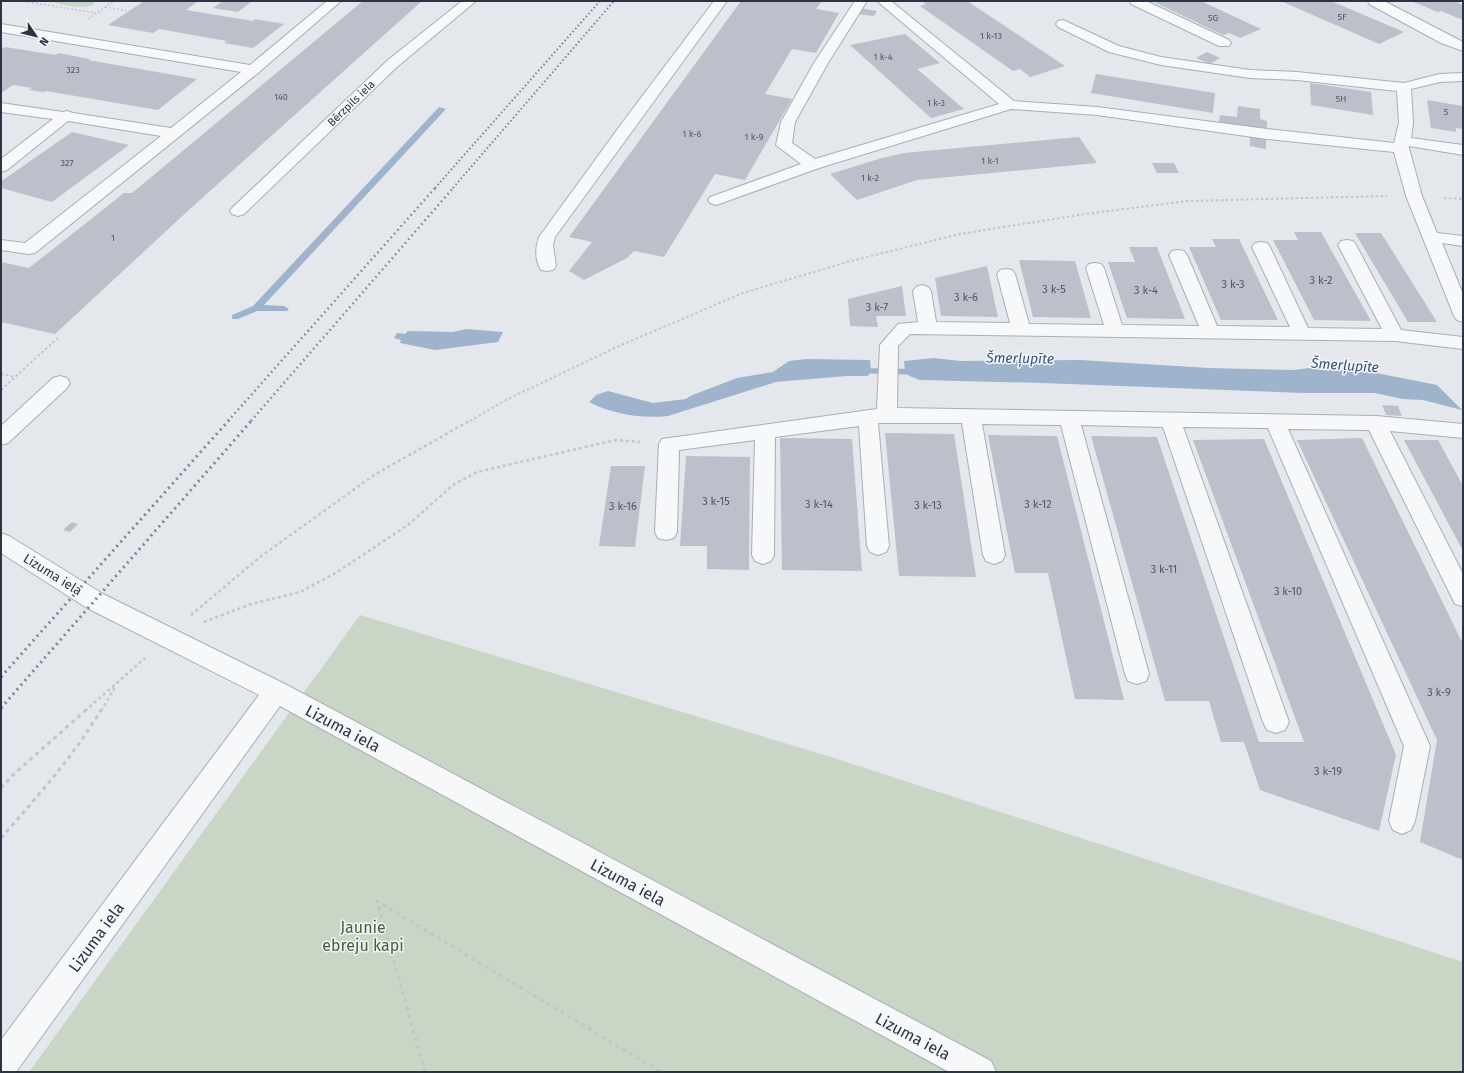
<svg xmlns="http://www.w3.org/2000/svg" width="1464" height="1073" viewBox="0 0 1464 1073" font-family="'Fira Sans',sans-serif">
	<rect width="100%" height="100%" fill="#e4e7ec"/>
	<g fill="#c9d6c5">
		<path d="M52,1H92L95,3C88,10 59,6 52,1Z"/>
		<path d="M360,615L831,757L1463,962V1072H29Z"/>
	</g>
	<g fill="#9fb4cc">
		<path d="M466,329L503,332L498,342L435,350L400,343L401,340L394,338L397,333L405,334L408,331L453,332Z"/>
		<path d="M934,358L960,361L1080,360L1209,368L1294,370L1309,368L1371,372L1437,385L1462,410L1423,400L1402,399L1375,393H1303L1042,383L920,380C907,375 905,376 904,361Z"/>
		<path d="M806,359L870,360L871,371L868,376H847L776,382L668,416C642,419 612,414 589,402L596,395L608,391L653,403L686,399L690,396L737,378L773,372L789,361Z"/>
	</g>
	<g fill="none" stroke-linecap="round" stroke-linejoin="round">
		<g fill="#9fb4cc" fill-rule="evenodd">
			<path d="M439,107L446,109L264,305L284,306L289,309L287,311H257L238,319H232V315L253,306Z"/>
			<path d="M857,368L918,369L923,372L918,375L854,373L852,371L854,369Z"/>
		</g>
	</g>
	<g fill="#bbc0ca">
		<path d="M144,1H198L186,10L253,21L255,19L284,24L253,48L224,43L227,41L159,29L153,33L108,25Z"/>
		<path d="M223,1H252L238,12L213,8Z"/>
		<path d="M363,1H422L191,208L55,334L1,322V262L29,268L124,193H132Z"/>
		<path d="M741,1H822L816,9L839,13L816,53L792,49L765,94L792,99L745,180L715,174L664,257L634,251L627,258L584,280L569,271L592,242L569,237Z"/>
		<path d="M921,1H967L1065,66L1030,77L1020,69L1013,71L920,6L926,4Z"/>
		<path d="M1152,1H1201L1261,29L1240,38L1229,33L1223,35Z"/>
		<path d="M1281,1H1331L1404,32L1379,44Z"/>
		<path d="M1411,1H1462L1458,3L1463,5V20L1441,11L1438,12Z"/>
		<path d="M860,8L877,11L874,16L857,14Z"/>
		<path d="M905,34L940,63L917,69L964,109L931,118L850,45Z"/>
		<path d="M5,47L56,55L58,53L90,59L88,60L197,79L158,110L46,91L44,92L29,90L32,88L13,85L1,93V49Z"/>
		<path d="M1207,52L1220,58L1210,64L1196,58Z"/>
		<path d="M1096,74L1215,93L1213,113L1091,93Z"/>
		<path d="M1310,83L1371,92L1373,115L1311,105Z"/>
		<path d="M1427,100L1463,106V129L1456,128V132L1431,128Z"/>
		<path d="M1238,106L1260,109V119L1267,121V129L1219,122L1220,115L1237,117Z"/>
		<path d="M72,132L129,145L52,202L1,188V182L3,180Z"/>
		<path d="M1250,136L1266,139V149L1250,146Z"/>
		<path d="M1079,137L1097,163L917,180L857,200L830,174L882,158L904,153Z"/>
		<path d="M1152,163H1174L1179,173H1157Z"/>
		<path d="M1294,232H1321L1371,321L1314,320L1273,240H1298Z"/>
		<path d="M1355,233H1381L1437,322H1408Z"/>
		<path d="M1212,239H1239L1278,320H1221L1189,247H1216Z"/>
		<path d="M1129,247H1157L1185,319L1127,318L1108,262H1135Z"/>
		<path d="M1019,260L1075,261L1091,318L1033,317Z"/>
		<path d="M987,266L998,317L941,316L935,278Z"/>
		<path d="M902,286L906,316H876L878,327L850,326L848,299Z"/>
		<path d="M1382,405L1398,406L1402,416L1386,415Z"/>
		<path d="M885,433L954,434L976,577L899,576Z"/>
		<path d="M988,435L1057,436L1124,700L1075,699L1048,573H1015Z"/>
		<path d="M1091,436L1157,437L1259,742H1304L1193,440L1264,439L1396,755L1379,831L1260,790L1244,742H1221L1209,701H1165Z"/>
		<path d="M780,438L852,439L862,571L782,570Z"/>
		<path d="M1362,438L1463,644V860L1420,842L1437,740L1297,440Z"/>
		<path d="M1404,440H1438L1463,486V551Z"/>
		<path d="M686,456L750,457L749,570L707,569V546H680Z"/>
		<path d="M611,466H645L635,547L599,546Z"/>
		<path d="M72,522L78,524L70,532L63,530Z"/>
	</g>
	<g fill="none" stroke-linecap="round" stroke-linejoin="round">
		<g stroke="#a9aeb7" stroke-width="2">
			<g id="minor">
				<path d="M327,1H341L258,73L35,253L29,254L1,250V240L25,243L161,136L68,121L7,170L1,172V159L53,119L1,112V103L63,112L67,111L73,113L171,128L241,72L1,32V24L250,65Z"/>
				<path d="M462,1H476L398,66L244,214L238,216L232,214L230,211L232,208L388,60Z"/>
				<path d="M714,1H727L555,237L553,245L556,266L553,270L547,271L541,270C535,261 535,247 539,237L625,119Z"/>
				<path d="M855,1H867L828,63L795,122L792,143L815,159L999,104L877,1H891L1014,101L1097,107L1267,129L1394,143L1399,123L1397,91L1297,80L1250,78L1161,65L1109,52L1058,27L1056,24L1058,21L1063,20L1119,46L1161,57L1250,70L1297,72L1404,83L1440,74L1463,73V81L1440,82L1411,89L1413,123L1411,138L1463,145V155L1409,146V148L1422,196L1437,233L1463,236V246L1442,243L1463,294V322L1457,320L1454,316L1406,196L1394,152L1267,139L1097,115L1011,109L819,168L722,203L716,205L710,203L708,200L710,197L801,164L776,145L781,122L814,63Z"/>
				<path d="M1130,1H1146L1229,40L1231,43L1229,46H1219L1131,4Z"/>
				<path d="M1368,1H1384L1463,42V51L1441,43L1369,4Z"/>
				<path d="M1347,240L1353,241L1356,245L1401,330L1463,337V349L1395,341L910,334L898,346L897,408L1376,416L1463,424V438L1390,431L1463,574V606L1455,604L1369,430L1288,429L1430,746L1415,821L1411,830L1402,834L1393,830L1389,821L1404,746L1268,428L1183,427L1289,722L1285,730L1276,733L1267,730L1263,722L1163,427L1081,425L1149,674L1146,681L1137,684L1128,681L1125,674L1061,425L982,424L1005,555L1002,561L994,564L986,561L983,555L962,423H878L889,546L886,552L878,555L870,552L867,546L859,426L775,437L774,555L771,561L763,564L755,561L752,555L755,440L679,450L677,532L674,538L666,540L658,538L655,532L659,444L662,439L877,409L880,345L898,324L918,322L913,291L916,287L922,285L928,287L931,291L936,322L1010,323L997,274L1000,270L1006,269L1012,270L1015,274L1029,324L1104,325L1086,268L1089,264L1095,263L1101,264L1104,268L1122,325L1199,326L1169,255L1172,251L1178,250L1184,251L1187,255L1217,326L1290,327L1252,247L1255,243L1261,242L1267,243L1270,247L1308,328L1382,329L1338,245L1341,241Z"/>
				<path d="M60,376L67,378L70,383L67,388L8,443L1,445V426L53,378Z"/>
				<path d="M1,533L9,536L103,594L285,684L991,1061L996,1072H949L280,706L16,1072H1V1040L259,695L87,608L1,553Z"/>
			</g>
		</g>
		<g stroke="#c2c5cb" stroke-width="1.5" stroke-dasharray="2 2" stroke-linecap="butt">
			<path d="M28,2L96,13"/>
			<path d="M105,7L128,11"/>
			<path d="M88,19L114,1"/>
		</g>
		<g stroke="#c2c5cb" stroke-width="2" stroke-dasharray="2.5 2.5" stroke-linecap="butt">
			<path d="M1444,198L1463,199"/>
			<path d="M1,374L15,377"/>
			<path d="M1,390L60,336"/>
			<path d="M470,421L506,400L619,346L743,293L851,261L960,234L1085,214L1187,201L1387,196"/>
		</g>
		<g stroke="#c2c5cb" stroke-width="2.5" stroke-dasharray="3 3" stroke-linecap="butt">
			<path d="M191,615L260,557L374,475L471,420"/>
			<path d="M204,622L251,604L300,592L334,574L408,525L453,485L477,472L616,440L640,442"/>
			<path d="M85,711L145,658"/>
			<path d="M101,711L115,687"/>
		</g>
		<g stroke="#c2c5cb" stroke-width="3" stroke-dasharray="4 4" stroke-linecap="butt">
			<path d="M1,788L14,774L86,710"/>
			<path d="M1,838C37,797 73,757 101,710"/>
			<path d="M425,1072L377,901L661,1072"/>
		</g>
		<use href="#minor" fill="#f7f8fa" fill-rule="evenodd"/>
		<g stroke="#7d8696" stroke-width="2" stroke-dasharray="1.5 2.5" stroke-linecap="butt">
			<path d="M435,188L600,1"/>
			<path d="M453,188L614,1"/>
		</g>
		<g stroke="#7d8696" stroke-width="2.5" stroke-dasharray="1.5 3.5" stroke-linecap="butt">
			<path d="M228,421L436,187"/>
			<path d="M251,421L454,187"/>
		</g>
		<g stroke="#7d8696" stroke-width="3" stroke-dasharray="2 4" stroke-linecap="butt">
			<path d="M1,677L229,420"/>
			<path d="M1,708L252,420"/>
		</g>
	</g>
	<g text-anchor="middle" stroke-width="3" stroke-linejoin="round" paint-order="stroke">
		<g font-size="9" fill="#4f5766">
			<text x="1342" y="20">5F</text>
			<text x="1213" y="21">5G</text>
			<text x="991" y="39">1 k-13</text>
			<text x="883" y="60">1 k-4</text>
			<text x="73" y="73">323</text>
			<text x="281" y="100">140</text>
			<text x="1341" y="102">5H</text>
			<text x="936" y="106">1 k-3</text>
			<text x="1446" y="115">5</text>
			<text x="692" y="137">1 k-6</text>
			<text x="754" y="140">1 k-9</text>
			<text x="990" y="164">1 k-1</text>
			<text x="67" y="166">327</text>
			<text x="870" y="181">1 k-2</text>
			<text x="113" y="241">1</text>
		</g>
		<g font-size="11" fill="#2b3445" stroke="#f4f6f9">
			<text transform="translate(351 103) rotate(-44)" y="4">Bērzpils iela</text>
		</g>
		<g font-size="11" fill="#4f5766">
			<text x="1321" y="284">3 k-2</text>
			<text x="1233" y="288">3 k-3</text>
			<text x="1054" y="293">3 k-5</text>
			<text x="1146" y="294">3 k-4</text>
			<text x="966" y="301">3 k-6</text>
			<text x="877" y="311">3 k-7</text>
			<text x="716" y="505">3 k-15</text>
			<text x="819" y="508">3 k-14</text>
			<text x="1038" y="508">3 k-12</text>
			<text x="928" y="509">3 k-13</text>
			<text x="623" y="510">3 k-16</text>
			<text x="1164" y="573">3 k-11</text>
			<text x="1288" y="595">3 k-10</text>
			<text x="1439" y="696">3 k-9</text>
			<text x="1328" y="775">3 k-19</text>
		</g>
		<g font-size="13" fill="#2b3445" stroke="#f4f6f9">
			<text transform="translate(53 574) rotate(32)" y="5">Lizuma iela</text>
		</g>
		<g font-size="14" font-style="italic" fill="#34527a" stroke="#f4f6f9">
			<text transform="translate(1020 358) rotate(1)" y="5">Šmerļupīte</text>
			<text transform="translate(1345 365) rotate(4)" y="5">Šmerļupīte</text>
		</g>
		<g font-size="16" fill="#2b3445" stroke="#f4f6f9">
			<text transform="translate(343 728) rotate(28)" y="6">Lizuma iela</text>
			<text transform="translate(628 882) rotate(28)" y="6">Lizuma iela</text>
			<text transform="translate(96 937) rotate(-54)" y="6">Lizuma iela</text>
			<text transform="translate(913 1036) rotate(28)" y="6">Lizuma iela</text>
		</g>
		<g font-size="16" fill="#3f6138" stroke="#f4f6f9">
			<text x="363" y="933">Jaunie<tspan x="363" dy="18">ebreju kapi</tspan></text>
		</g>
	</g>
	<rect width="1464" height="1073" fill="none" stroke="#2b3445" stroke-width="4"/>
	<g transform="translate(36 36) rotate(125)" stroke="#f4f6f9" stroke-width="3" paint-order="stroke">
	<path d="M0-3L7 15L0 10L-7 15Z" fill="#2b3445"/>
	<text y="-6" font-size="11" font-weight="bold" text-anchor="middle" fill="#2b3445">N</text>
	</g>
</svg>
